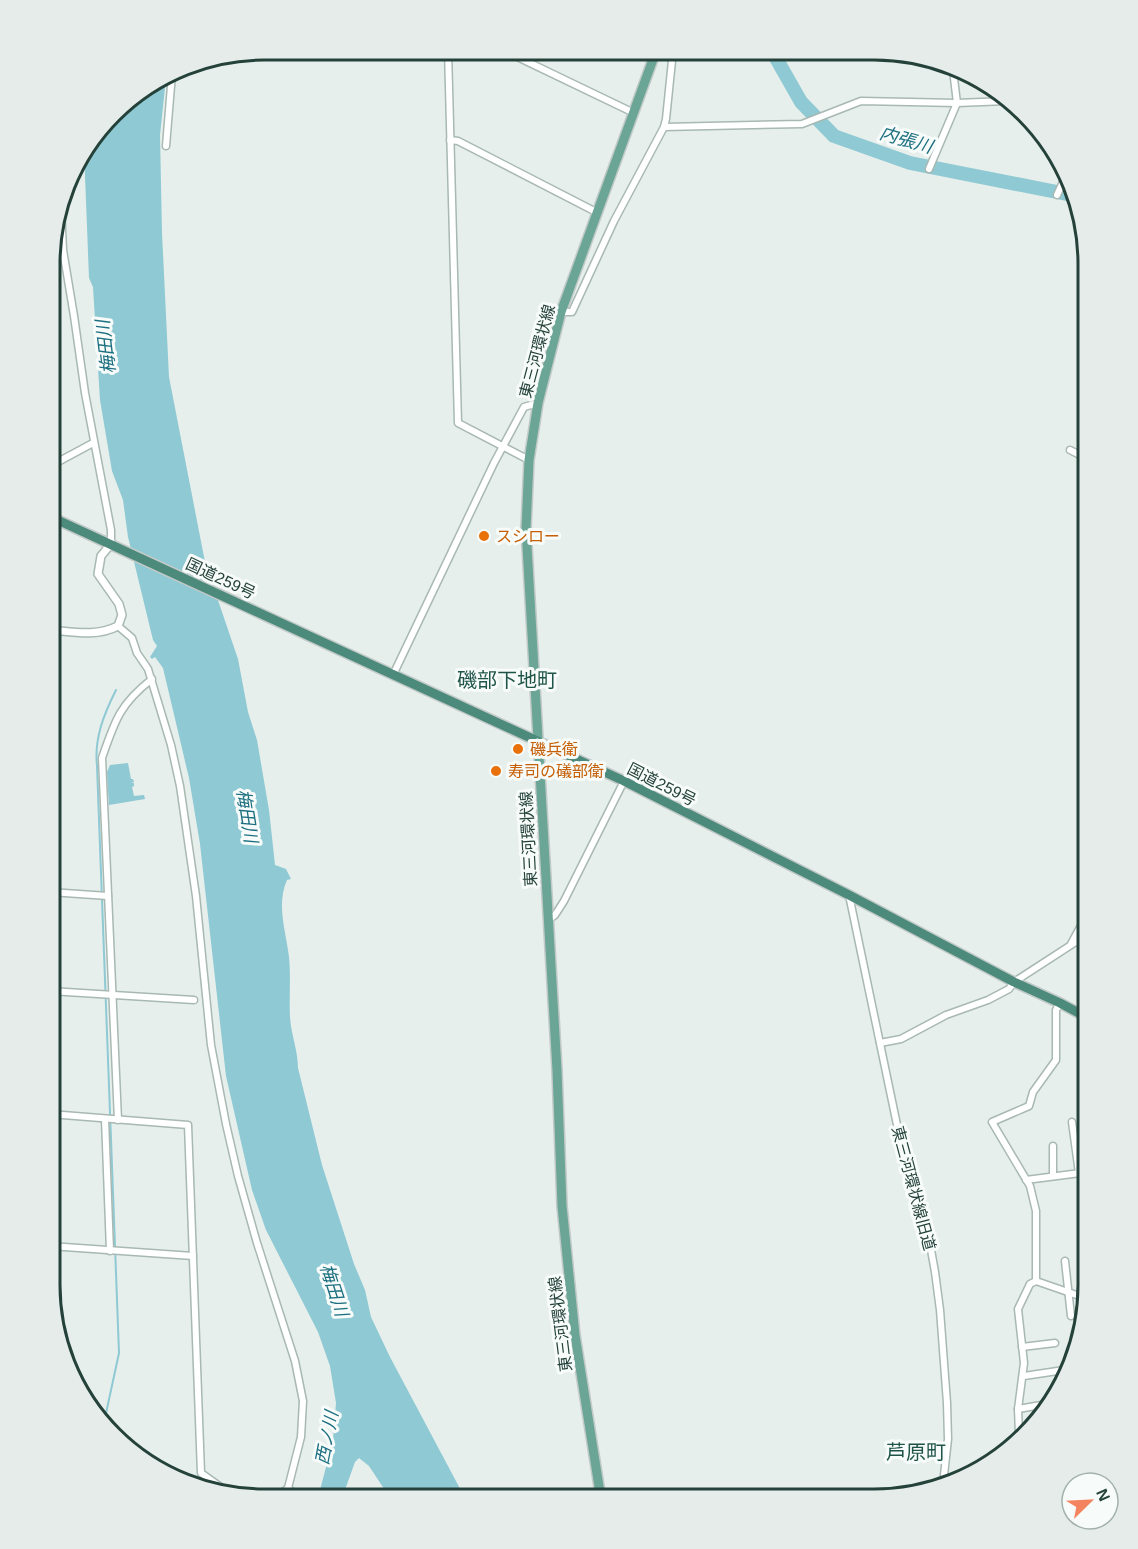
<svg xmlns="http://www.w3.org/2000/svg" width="1138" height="1549" viewBox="0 0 1138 1549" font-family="Helvetica,'Noto Sans JP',sans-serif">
	<rect width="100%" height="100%" fill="#e6efeb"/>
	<g fill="#8ec9d4">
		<path d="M166,78L160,135L162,233L169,377L205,562L238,659L248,712L257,740L269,810L275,865L286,869L291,879L287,880C276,905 286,931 289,957C291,977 289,998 290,1017C291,1035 298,1050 298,1068L322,1165L354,1264L365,1290L371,1317L390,1357L465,1498H390L369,1466L359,1458L355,1462L342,1498H318L333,1440L336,1403L330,1366L318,1332L266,1230L252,1190L226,1076L200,844L189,778L163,668L155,657L152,659L150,657L157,646L153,640L128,537L123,500L112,471L100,400L93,287L89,278L84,150L123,102Z"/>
		<path d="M128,763L131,779H133L134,782L131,783H134V786L132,787L134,796L144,795L145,799L109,805L107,772L110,765Z"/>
	</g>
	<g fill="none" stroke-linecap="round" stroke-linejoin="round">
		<g stroke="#8ec9d4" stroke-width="2">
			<path d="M97,766C94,738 104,714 116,690"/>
			<path d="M98,766H97L119,1353L105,1418"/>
		</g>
		<path stroke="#8ec9d4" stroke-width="14" d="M772,51L801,102L834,136L910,163L1072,195"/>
		<g stroke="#a8b8b2" stroke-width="9">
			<g id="minor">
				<path d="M448,50L458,423L529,460"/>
				<path d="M503,50L634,113"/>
				<path d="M664,127L802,124L861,101L957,103L1007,101"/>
				<path d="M450,140L458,141L598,213"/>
				<path d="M166,146L172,74"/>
				<path d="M929,169L957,103L953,70"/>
				<path d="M1057,195L1067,173"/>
				<path d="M61,208L63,250L74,316L85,393L111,530V544"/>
				<path d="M561,312H572L614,221L664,127L666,119L673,51"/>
				<path d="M1070,450L1088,459"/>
				<path d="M54,464L93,443"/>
				<path d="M51,472L54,464L51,454"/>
				<path d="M118,626L132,638L137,653L148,669L171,745L180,786L196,896L211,1045L226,1124L238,1176L257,1243L295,1361L303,1401L301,1437L288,1488L276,1498"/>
				<path d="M393,675L494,463L524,407L538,403"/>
				<path d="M50,892L108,896"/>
				<path d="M849,895L901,1144L928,1233L935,1272L940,1310L947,1403L948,1439L943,1484"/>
				<path d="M548,920L555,915L564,901L624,781"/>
				<path d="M1071,944L1088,913"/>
				<path d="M50,991L194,1000"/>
				<path d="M880,1043L901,1039L946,1015L988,1000L1009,989L1014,982L1088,934"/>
				<path d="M50,1114L188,1125L201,1473L236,1498"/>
				<path d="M105,1119L110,1251"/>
				<path d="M118,1120L102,758C115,720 120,704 152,679"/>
				<path d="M1072,1122L1079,1173"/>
				<path d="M1053,1146V1176"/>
				<path d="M1026,1180L1088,1172"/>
				<path d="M50,1246L193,1256"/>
				<path d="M1065,1261L1071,1316"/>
				<path d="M1036,1281L1088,1299"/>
				<path d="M1022,1347L1055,1343"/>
				<path d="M1024,1376L1064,1370"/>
				<path d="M1018,1409L1053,1403"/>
				<path d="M1019,1434L1018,1409L1024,1363L1018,1309L1030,1284L1036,1281V1211L1030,1186L992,1122L1029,1106L1033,1092L1056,1060V1010L1060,1003"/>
				<path d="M288,1488L299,1498"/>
			</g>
		</g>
		<g stroke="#a8b8b2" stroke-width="10">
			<path id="tertiary" d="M51,630C74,632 96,637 118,626L122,615L119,604L98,574L101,556L111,544"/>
		</g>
		<g stroke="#c2cac8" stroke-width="12">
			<path id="primary" d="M601,1499L575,1335L562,1206L557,1070L526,529L529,460L538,403L561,312L656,51"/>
		</g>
		<g stroke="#c2cac8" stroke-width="12">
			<path id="trunk" d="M51,517L624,781L849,895L1014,982L1060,1003L1088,1018"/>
		</g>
		<use href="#minor" stroke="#fff" stroke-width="6"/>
		<use href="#tertiary" stroke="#fff" stroke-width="7"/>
		<use href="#primary" stroke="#6aa596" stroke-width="9"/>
		<use href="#trunk" stroke="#4c8a7c" stroke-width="9"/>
	</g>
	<g fill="#e8710a" stroke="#f7fbf9" stroke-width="2">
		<circle cx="484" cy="536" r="6"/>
		<circle cx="518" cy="749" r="6"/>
		<circle cx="496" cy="771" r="6"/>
	</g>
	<g text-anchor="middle" stroke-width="6" stroke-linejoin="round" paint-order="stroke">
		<g font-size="16" fill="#24423a" stroke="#f7fbf9">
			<text transform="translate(537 351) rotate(-75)" y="6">東三河環状線</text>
			<text transform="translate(221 578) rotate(25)" y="6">国道259号</text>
			<text transform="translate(662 784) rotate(27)" y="6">国道259号</text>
			<text transform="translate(528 839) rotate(-93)" y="6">東三河環状線</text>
			<text transform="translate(914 1188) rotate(75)" y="6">東三河環状線旧道</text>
			<text transform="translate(560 1324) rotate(-97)" y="6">東三河環状線</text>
		</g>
		<g font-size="16" fill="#c56008" stroke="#f7fbf9" text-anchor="start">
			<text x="496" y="542">スシロー</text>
			<text x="530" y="755">磯兵衛</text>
			<text x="508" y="777">寿司の礒部衛</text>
		</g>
		<g font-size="18" font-style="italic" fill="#1c6f80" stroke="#f7fbf9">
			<text transform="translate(906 140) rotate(16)" y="6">内張川</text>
			<text transform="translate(106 347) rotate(-97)" y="6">梅田川</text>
			<text transform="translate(247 816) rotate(81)" y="6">梅田川</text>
			<text transform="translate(334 1290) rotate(72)" y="6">梅田川</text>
			<text transform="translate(327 1438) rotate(-79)" y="6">西ノ川</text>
		</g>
		<g font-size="20" fill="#1f5548" stroke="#f7fbf9">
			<text x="507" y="687">磯部下地町</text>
			<text x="916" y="1459">芦原町</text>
		</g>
	</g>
	<path d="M0 0H1138V1549H0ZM264 60H874A204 204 0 0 1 1078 264V1285A204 204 0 0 1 874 1489H264A204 204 0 0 1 60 1285V264A204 204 0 0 1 264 60Z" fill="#e6ecea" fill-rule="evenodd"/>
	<path fill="none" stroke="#24423a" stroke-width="3" d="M264 60H874A204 204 0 0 1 1078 264V1285A204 204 0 0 1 874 1489H264A204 204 0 0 1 60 1285V264A204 204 0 0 1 264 60Z"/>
	<g transform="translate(1090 1501) rotate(66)"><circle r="28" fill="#f7fbf9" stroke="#a3b1ad" stroke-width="1.5"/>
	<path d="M0-4.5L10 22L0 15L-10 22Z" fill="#f4845f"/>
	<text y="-9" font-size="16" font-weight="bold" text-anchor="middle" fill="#24423a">N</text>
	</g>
</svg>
